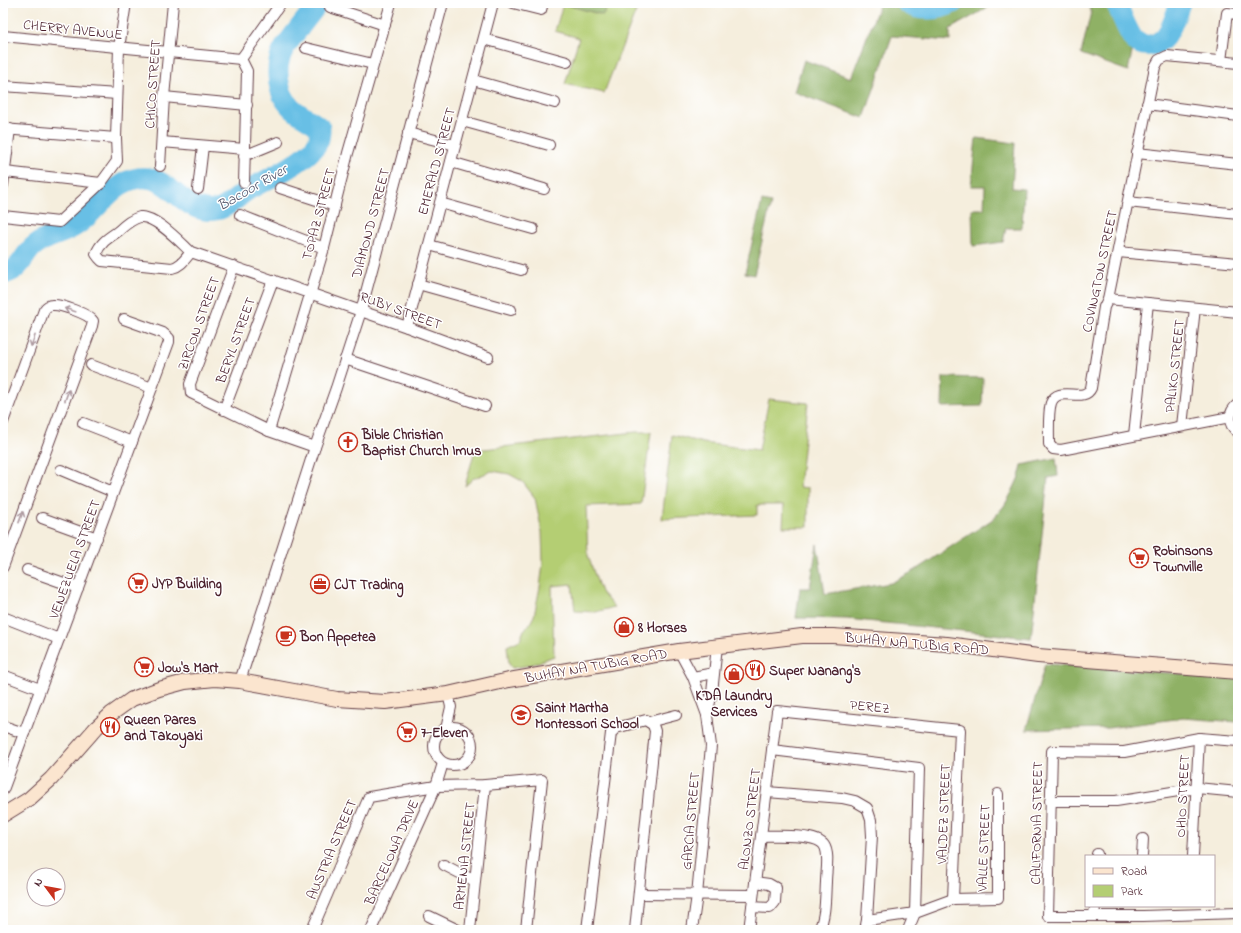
<svg xmlns="http://www.w3.org/2000/svg" width="1241" height="933" viewBox="0 0 1241 933" font-family="'Indie Flower',sans-serif">
	<rect width="100%" height="100%" fill="#fff"/>
	<filter id="ink" filterUnits="userSpaceOnUse"><feTurbulence type="fractalNoise" baseFrequency=".025" numOctaves="2"/><feDisplacementMap in="SourceGraphic" scale="8" xChannelSelector="R" yChannelSelector="G"/><feConvolveMatrix kernelMatrix="1 2 1 2 8 2 1 2 1" color-interpolation-filters="sRGB"/></filter>
	<filter id="wash" filterUnits="userSpaceOnUse"><feTurbulence type="fractalNoise" baseFrequency=".012" numOctaves="4" result="noise"/><feDisplacementMap in="SourceGraphic" scale="16" xChannelSelector="R" yChannelSelector="G"/><feGaussianBlur stdDeviation="0.9" result="paint"/><feColorMatrix in="noise" values="0 0 0 0 0 0 0 0 0 0 0 0 0 0 0 0 0 1.4 0 .05"/><feComposite in="paint" operator="in"/></filter>
	<g filter="url(#wash)">
		<rect width="100%" height="100%" fill="#f5eedd"/>
		<g fill="#b4ce73" stroke="#7f764f">
			<path d="M608,3H639L604,93L565,84L579,38L555,31L563,4L603,15Z"/>
			<path d="M769,399L808,403L799,487L808,488V527H783L784,505H757V515L662,519L672,435L703,443L759,450Z"/>
			<path d="M636,432H651L641,504L586,506L588,556L601,592L614,607L596,612L575,611L572,584L552,586L554,656L531,665L512,668L509,664L507,646L520,640L524,630L529,625L534,616L540,587L543,563L542,532L535,498L522,481L509,474L492,471L474,478L465,486L475,450Z"/>
		</g>
		<g fill="#8fb165" stroke="#6c6848">
			<path d="M563,3H608L603,15L563,4Z"/>
			<path d="M880,3H994L980,12L950,29V41L892,36L864,118L794,92L804,60L851,78Z"/>
			<path d="M1087,3H1121L1137,35L1144,38C1159,32 1164,27 1172,13L1167,3H1189C1182,18 1171,44 1152,49C1147,50 1139,48 1133,48L1128,71L1081,54L1091,12Z"/>
			<path d="M976,138L1015,143L1012,188L1024,189L1022,228H1006L1003,242L973,246L972,209H984L985,186H971Z"/>
			<path d="M762,201L771,203L754,275L745,273Z"/>
			<path d="M943,377L983,378L982,406L942,407Z"/>
			<path d="M1056,458L1058,476L1048,478L1031,638L847,619L796,618L800,588H810L817,544L825,594L891,583L914,571L993,519L1004,506L1011,494L1019,477L1022,465Z"/>
			<path d="M1045,664L1238,678V722L1183,718L1108,728L1026,730Z"/>
		</g>
		<g fill="none" stroke-linecap="round" stroke-linejoin="round">
			<g stroke="#67bfe5" stroke-width="21">
				<path d="M907,3C920,12 940,10 953,3"/>
				<path d="M1116,3C1122,15 1126,29 1134,40C1138,43 1141,45 1145,45C1168,48 1174,19 1180,3"/>
				<path d="M3,274C22,270 22,256 34,246C46,236 63,235 77,225C98,211 111,182 139,178C167,174 180,207 205,210C209,211 217,210 220,209C230,205 239,196 248,190C269,178 293,168 310,152C319,144 320,138 320,128C311,119 299,116 291,107C276,92 274,64 285,47C295,32 308,18 318,3"/>
			</g>
		</g>
	</g>
	<g filter="url(#ink)">
		<g fill="none" stroke-linecap="round" stroke-linejoin="round">
			<g stroke="#643e46" stroke-width="12">
				<g id="street">
					<path d="M513,3L541,10L543,3"/>
					<path d="M330,7L385,25"/>
					<path d="M3,36L241,59"/>
					<path d="M484,39L567,62"/>
					<path d="M306,48L373,64"/>
					<path d="M1221,61L1227,13L1238,14"/>
					<path d="M473,80L555,103"/>
					<path d="M3,86L117,94"/>
					<path d="M164,97L247,105"/>
					<path d="M1147,104L1238,116"/>
					<path d="M462,121L549,145"/>
					<path d="M3,129L116,138"/>
					<path d="M408,133L455,145"/>
					<path d="M162,142L245,149"/>
					<path d="M1137,153L1238,164"/>
					<path d="M244,156L278,142"/>
					<path d="M451,162L544,189"/>
					<path d="M160,166L164,97L173,3"/>
					<path d="M5,172L101,183"/>
					<path d="M244,183L247,71L241,59L281,3"/>
					<path d="M3,185L10,129"/>
					<path d="M280,188L335,206"/>
					<path d="M198,189L203,146"/>
					<path d="M1128,202L1238,214"/>
					<path d="M440,203L533,229"/>
					<path d="M240,215L324,248"/>
					<path d="M3,216L59,222L101,183L117,161L116,138L119,48L126,3"/>
					<path d="M429,245L521,270"/>
					<path d="M191,252C185,259 181,266 172,268L102,261L99,258L96,254C100,243 108,238 117,232C124,226 131,219 140,217C155,215 180,242 191,252L407,327L488,357"/>
					<path d="M1118,252L1238,263"/>
					<path d="M234,266L190,384L191,393L269,431L315,447"/>
					<path d="M418,284L511,310"/>
					<path d="M1108,299L1238,312"/>
					<path d="M407,327L493,3"/>
					<path d="M345,359L485,406"/>
					<path d="M91,365L152,388"/>
					<path d="M1238,404C1228,412 1227,425 1238,432"/>
					<path d="M224,410L273,280"/>
					<path d="M1230,417L1061,450L1053,449L1049,444C1049,433 1048,412 1051,403C1058,384 1084,404 1091,388L1104,307L1108,299L1155,67L1159,60L1167,56L1238,63"/>
					<path d="M3,422L44,310C46,307 48,305 52,305C60,304 89,314 93,321L92,326L3,567"/>
					<path d="M83,423L132,442"/>
					<path d="M1182,426L1195,308"/>
					<path d="M269,431L324,248L348,153L391,3"/>
					<path d="M1134,435L1148,303"/>
					<path d="M61,470L113,492"/>
					<path d="M42,518L97,538"/>
					<path d="M27,570L78,588"/>
					<path d="M3,617L59,639"/>
					<path d="M679,651L693,677L707,715L711,746L697,895L692,930"/>
					<path d="M3,675L40,689"/>
					<path d="M693,677L714,673"/>
					<path d="M240,681L315,447L336,388L361,311L443,3"/>
					<path d="M707,715L712,693L717,646"/>
					<path d="M649,722L676,715"/>
					<path d="M3,726L24,733"/>
					<circle cx="453" cy="746" r="19"/>
					<path d="M446,729L451,707L448,694"/>
					<path d="M1238,741L1199,738L1124,752L1052,751L1048,916H1143L1238,913"/>
					<path d="M772,750L919,768L915,913L908,930"/>
					<path d="M3,790L169,342V338L163,333L124,319"/>
					<path d="M767,792L842,798L855,801L867,808L871,820L872,836L867,920L865,930"/>
					<path d="M1050,801H1116L1197,788L1238,792"/>
					<path d="M761,836C775,836 815,833 824,845C830,854 826,871 826,882C825,897 826,915 819,930"/>
					<path d="M1097,856V854"/>
					<path d="M1142,856L1143,839"/>
					<path d="M1193,856L1199,738"/>
					<path d="M444,865L475,881"/>
					<path d="M639,894L753,895"/>
					<path d="M752,907L770,908L775,902L776,888L769,884L755,882"/>
					<path d="M429,916L458,930"/>
					<path d="M1094,916L1095,906"/>
					<path d="M867,920L915,913L953,899L998,898V794"/>
					<path d="M312,930L369,797L436,786L485,785L542,780L526,930"/>
					<path d="M371,930L436,786L443,763"/>
					<path d="M470,930L485,785"/>
					<path d="M587,930L611,733L616,728L646,720L653,725L655,731L635,930"/>
					<path d="M749,930L777,711L960,730L953,899"/>
				</g>
			</g>
			<g stroke="#643e46" stroke-width="16">
				<path id="secondary" d="M3,815L29,799L51,779L96,728L111,714L132,699L159,689L185,682L215,679L240,681L337,699L385,702L448,694L509,680L679,651L802,636H833L947,644L1038,656L1238,672"/>
			</g>
			<use href="#street" stroke="#fff" stroke-width="10"/>
			<use href="#secondary" stroke="#fbe5cf" stroke-width="14"/>
		</g>
		<defs><path id="oneway-shaft" d="M-6 0H5M1.5-3L5.5 0L1.5 3" fill="none" stroke-width="1.6" stroke-linecap="round" stroke-linejoin="round"/></defs>
		<g stroke="#ae9aa0">
			<use href="#oneway-shaft" transform="translate(70 310) rotate(-163)"/>
			<use href="#oneway-shaft" transform="translate(33 341) rotate(110)"/>
			<use href="#oneway-shaft" transform="translate(67 395) rotate(-70)"/>
			<use href="#oneway-shaft" transform="translate(21 517) rotate(-70)"/>
		</g>
	</g>
	<defs>
		<g id="church-ring" transform="scale(1)"><circle r="9.5" fill="#fff" stroke="#c8321e" stroke-width="1.5"/><path d="M-1.2-6h2.4v3.5h3.3v2.4h-3.3V6h-2.4V-.1h-3.3v-2.4h3.3Z" fill="#c8321e"/></g>
		<g id="supermarket-ring" transform="scale(1)"><circle r="9.5" fill="#fff" stroke="#c8321e" stroke-width="1.5"/><path d="M-6-5.5h2.5l.6 2H6L4.5 2H-2.5L-4.4-4H-6ZM-1.5 3.2a1.3 1.3 0 1 0 .1 0ZM3 3.2a1.3 1.3 0 1 0 .1 0Z" fill="#c8321e"/></g>
		<g id="office-ring" transform="scale(1)"><circle r="9.5" fill="#fff" stroke="#c8321e" stroke-width="1.5"/><path d="M-6-3h4V-5.5h4V-3h4V5H-6ZM-1-4.5V-3h2v-1.5ZM-6 0V1H6V0Z" fill="#c8321e"/></g>
		<g id="shop-ring" transform="scale(1)"><circle r="9.5" fill="#fff" stroke="#c8321e" stroke-width="1.5"/><path d="M-5-2.5h2.3a2.7 3.5 0 0 1 5.4 0H5L5.5 6h-11ZM-1.5-2.5h3a1.5 2.3 0 0 0-3 0Z" fill="#c8321e"/></g>
		<g id="cafe-ring" transform="scale(1)"><circle r="9.5" fill="#fff" stroke="#c8321e" stroke-width="1.5"/><path d="M-5.5-4.5H6V0H3Q3 3.5 0 3.5H-2.5Q-5.5 3.5-5.5 0ZM3-3.2v2h1.7v-2ZM-6 4.5H4V6H-6Z" fill="#c8321e"/></g>
		<g id="restaurant-ring" transform="scale(1)"><circle r="9.5" fill="#fff" stroke="#c8321e" stroke-width="1.5"/><path d="M-5-6h1v4h1v-4h1v4h1v-4h1v5L-1.5 .5V6h-2V.5L-5-1ZM5-6V6H3V1.5H1.5Q1.5-4 5-6Z" fill="#c8321e"/></g>
		<g id="school-ring" transform="scale(1)"><circle r="9.5" fill="#fff" stroke="#c8321e" stroke-width="1.5"/><path d="M0-5L7-2L0 1L-7-2ZM-4 1L0 2.5L4 1V4Q0 6-4 4Z" fill="#c8321e"/></g>
	</defs>
	<g fill-rule="evenodd">
		<use href="#church-ring" x="348" y="442"/>
		<use href="#supermarket-ring" x="1139" y="558"/>
		<use href="#supermarket-ring" x="138" y="583"/>
		<use href="#office-ring" x="320" y="584"/>
		<use href="#shop-ring" x="624" y="627"/>
		<use href="#cafe-ring" x="286" y="636"/>
		<use href="#supermarket-ring" x="144" y="667"/>
		<use href="#restaurant-ring" x="755" y="670"/>
		<use href="#shop-ring" x="734" y="674"/>
		<use href="#school-ring" x="521" y="715"/>
		<use href="#restaurant-ring" x="110" y="727"/>
		<use href="#supermarket-ring" x="407" y="732"/>
	</g>
	<g text-anchor="middle" stroke-width="3" stroke-linejoin="round" paint-order="stroke">
		<g font-size="14" fill="#4a1f2b" stroke="#fff">
			<text transform="translate(73 29) rotate(6)" y="5">CHERRY AVENUE</text>
			<text transform="translate(152 84) rotate(-86)" y="5">CHICO STREET</text>
			<text transform="translate(436 161) rotate(-75)" y="5">EMERALD STREET</text>
			<text transform="translate(318 214) rotate(-75)" y="5">TOPAZ STREET</text>
			<text transform="translate(370 223) rotate(-75)" y="5">DIAMOND STREET</text>
			<text transform="translate(1099 271) rotate(-78)" y="5">COVINGTON STREET</text>
			<text transform="translate(401 310) rotate(20)" y="5">RUBY STREET</text>
			<text transform="translate(198 323) rotate(-70)" y="5">ZIRCON STREET</text>
			<text transform="translate(235 340) rotate(-70)" y="5">BERYL STREET</text>
			<text transform="translate(1174 366) rotate(-84)" y="5">PALIKO STREET</text>
			<text transform="translate(74 559) rotate(-70)" y="5">VENEZUELA STREET</text>
			<text transform="translate(917 643) rotate(5)" y="5">BUHAY NA TUBIG ROAD</text>
			<text transform="translate(596 665) rotate(-10)" y="5">BUHAY NA TUBIG ROAD</text>
			<text transform="translate(870 706) rotate(6)" y="5">PEREZ</text>
			<text transform="translate(1182 796) rotate(-87)" y="5">OHIO STREET</text>
			<text transform="translate(943 814) rotate(-88)" y="5">VALDEZ STREET</text>
			<text transform="translate(749 819) rotate(-83)" y="5">ALONZO STREET</text>
			<text transform="translate(690 821) rotate(-85)" y="5">GARCIA STREET</text>
			<text transform="translate(1036 823) rotate(-89)" y="5">CALIFORNIA STREET</text>
			<text transform="translate(983 848) rotate(-88)" y="5">VALLE STREET</text>
			<text transform="translate(331 849) rotate(-67)" y="5">AUSTRIA STREET</text>
			<text transform="translate(391 852) rotate(-66)" y="5">BARCELONA DRIVE</text>
			<text transform="translate(464 856) rotate(-84)" y="5">ARMENIA STREET</text>
		</g>
		<g font-size="14" font-weight="bold" fill="#4a1f2b" stroke="#fff" text-anchor="start">
			<text x="362" y="439">Bible Christian<tspan x="362" dy="16">Baptist Church Imus</tspan></text>
			<text x="1153" y="555">Robinsons<tspan x="1153" dy="16">Townville</tspan></text>
			<text x="152" y="588">JYP Building</text>
			<text x="334" y="589">CJT Trading</text>
			<text x="638" y="632">8 Horses</text>
			<text x="300" y="641">Bon Appetea</text>
			<text x="158" y="672">Jow's Mart</text>
			<text x="769" y="675">Super Nanang's</text>
			<text x="734" y="700" text-anchor="middle">KDA Laundry<tspan x="734" dy="16">Services</tspan></text>
			<text x="535" y="712">Saint Martha<tspan x="535" dy="16">Montessori School</tspan></text>
			<text x="124" y="724">Queen Pares<tspan x="124" dy="16">and Takoyaki</tspan></text>
			<text x="421" y="737">7-Eleven</text>
		</g>
		<g font-size="15" font-style="italic" fill="#54576c" stroke="#fff">
			<text transform="translate(252 187) rotate(-30)" y="5">Bacoor River</text>
		</g>
	</g>
	<rect width="1241" height="933" fill="none" stroke="#fff" stroke-width="16"/>
	<rect x="1085" y="855" width="130" height="52" fill="#ffffff" stroke="#b7a5aa"/>
	<rect x="1093" y="868" width="20" height="6" fill="#fbe5cf" stroke="#b7a5aa"/>
	<text x="1121" y="875" font-size="12" fill="#4a1f2b">Road</text>
	<rect x="1093" y="885" width="20" height="12" fill="#b4ce73" stroke="#b7a5aa"/>
	<text x="1121" y="895" font-size="12" fill="#4a1f2b">Park</text>
	<g transform="translate(46 887) rotate(302)"><circle r="19" fill="#ffffff" stroke="#b7a5aa"/>
	<path d="M0-3L7 15L0 10L-7 15Z" fill="#c8321e"/>
	<text y="-6" font-size="11" font-weight="bold" text-anchor="middle" fill="#4a1f2b">N</text>
	</g>
</svg>
